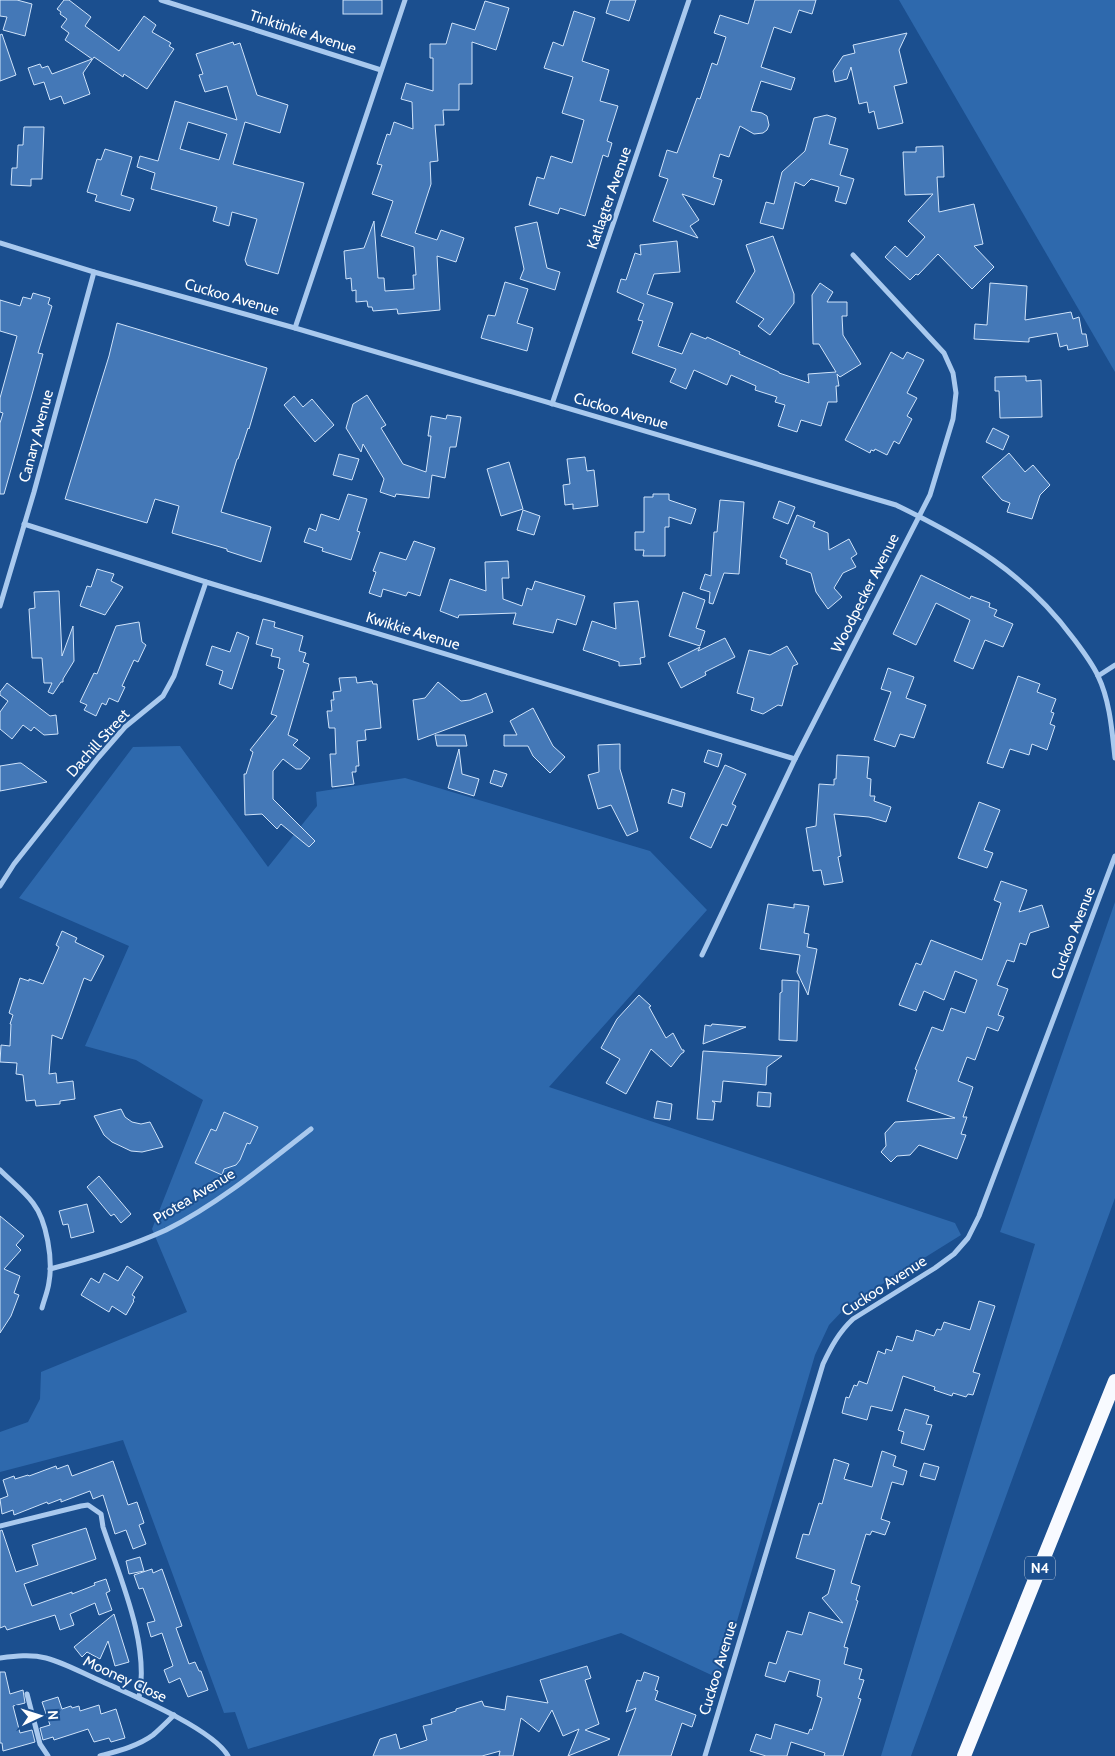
<svg xmlns="http://www.w3.org/2000/svg" width="1115" height="1756" viewBox="0 0 1115 1756" font-family="Cabin,sans-serif">
	<rect width="100%" height="100%" fill="#1b4f8f"/>
	<g fill="#2e69ad">
		<path d="M899,0H1115V372Z"/>
		<path d="M180,746L268,867L317,806L316,792L405,778L650,851L707,910L549,1087L955,1223L961,1235L847,1306L829,1325L815,1355L720,1679L621,1633L248,1749L235,1712L224,1713L123,1440L0,1472V1432L28,1422L40,1399L41,1372L187,1312L152,1229L203,1100L136,1060L85,1046L129,946L19,898L133,747Z"/>
		<path d="M1115,902V1198L911,1756H881L1035,1244L1000,1232Z"/>
	</g>
	<g fill="#4478b7" stroke="#cfe3fa" fill-rule="evenodd">
		<path d="M0,0H17L32,4L25,36L3,30L7,17L0,16Z"/>
		<path d="M64,0H69L91,17L85,26L119,51L144,16L156,25L152,32L171,43L169,46L174,49L147,89L124,74L123,77L94,57L83,73L90,94L64,104L61,96L50,100L44,82L34,85L28,68L40,64L42,68L48,66L52,74L92,59L65,40L69,33L61,27L67,19L60,14L61,12L57,9Z"/>
		<rect x="343" y="0" width="39" height="14"/>
		<path d="M610,0H636L629,21L606,13Z"/>
		<path d="M755,0H816L812,14L799,10L791,33L774,27L761,67L795,78L791,90L761,81L751,111L762,113L767,116L769,125L767,130L763,133L754,134L740,126L729,157L720,154L713,177L722,180L714,205L682,194L699,220L690,226L698,238L653,221L668,179L659,176L667,150L677,153L697,98L700,99L712,63L717,65L726,37L714,33L720,15L748,24Z"/>
		<path d="M485,1L509,8L496,50L472,42V84H459V110H443L444,125H435L438,161L430,162L431,184L415,233L437,240L441,230L464,238L456,262L437,256L440,310L398,314L397,309L373,311L372,307H368L367,301L356,302V290L352,291L351,278L346,279L344,251L364,248L374,221L378,278H384L385,291L414,289L413,275H416L414,247L381,236L393,201L372,194L382,165L377,164L387,134L390,135L394,122L413,129L412,102L401,99L406,83L433,91V58H430V44H446L452,23L475,30Z"/>
		<path d="M574,11L595,18L582,61L609,70L600,101L618,106L607,141L612,143L608,157L603,155L585,216L560,208L558,214L529,205L537,177L544,179L551,156L572,163L584,120L562,113L573,77L544,68L553,42L563,46Z"/>
		<path d="M907,33L899,50L907,83L894,86L903,123L878,129L874,111L869,113L867,102L859,104L851,67L847,79L835,82L833,71L843,56L855,53L853,45Z"/>
		<path d="M2,34L16,75L0,81V35Z"/>
		<path d="M233,42L234,45L240,43L257,95L288,105L280,133L245,122L233,164L304,183L278,274L247,265L245,260L257,219L232,212L229,226L213,221L217,207L151,189L155,173L137,167L140,156L158,161L175,101L237,120L227,86L205,92L199,75L203,74L196,54ZM188,122L227,134L219,160L180,149Z"/>
		<path d="M827,115L836,118L829,144L848,149L840,175L854,179L846,204L835,201L839,187L811,179L804,186L795,182L783,229L760,223L766,202L774,204L782,172L805,151L814,118Z"/>
		<path d="M24,127H44L42,179H31V186L11,185L12,168H17L18,145H23Z"/>
		<path d="M943,146L944,177H937L939,212L974,204L983,244L974,246L994,267L972,289L938,254L918,275L916,274L910,280L885,257L895,246L907,257L925,237L908,221L933,194L905,195L903,152H916V147Z"/>
		<path d="M105,149L132,157L121,195L134,199L130,211L95,201L97,195L87,192L97,159L101,160Z"/>
		<path d="M537,222L547,268L560,272L555,290L520,279L524,269L515,227Z"/>
		<path d="M773,236L794,294V303L770,335L758,326L764,319L736,302L755,271L746,245Z"/>
		<path d="M677,241L680,272L654,274L647,294L673,303L658,346L682,354L691,333L706,339L707,337L740,352L739,354L779,372V373L809,383L808,374L836,372L819,344H813L812,295L820,283L833,292L827,302H847V316H842L843,335L861,364L840,377L837,374L839,386H836L837,402H828L821,426L801,420L797,432L778,426L785,405L775,402L777,397L755,390L756,386L731,375L727,385L694,370L686,389L670,382L676,369L632,353L643,321L638,320L644,304L617,292L621,279L626,280L635,253L641,255L640,245Z"/>
		<path d="M505,282L528,289L517,323L533,328L527,351L481,338L488,315L495,316Z"/>
		<path d="M990,283L1027,286L1025,320L1071,312L1073,319L1079,317L1082,334H1086L1088,346L1068,350L1067,345L1060,347L1057,333L1029,338V342L974,339L975,324L987,325Z"/>
		<path d="M33,293L50,298L48,304L52,306L38,353L43,354L31,398L4,494H0V423L3,413L0,412V398L17,336L0,331V300L20,306L23,297L31,299Z"/>
		<path d="M117,323L267,368L249,429L248,428L238,459H237L221,512L271,527L261,562L227,551V549L172,533L179,506L155,499L147,523L65,499L109,356Z"/>
		<path d="M891,352L903,359L907,352L924,360L907,393L917,398L907,416L912,419L899,444L894,441L887,455L875,449L874,451L871,450L870,453L845,440Z"/>
		<path d="M1026,376V381L1041,380L1042,417L1000,418L999,391H995V377Z"/>
		<path d="M367,395L386,425L381,428L403,464L426,472L431,436H428L431,416L446,419L447,415L461,417L456,447H450L445,478L432,475L429,498L396,494L395,497L380,492L384,479L363,444L361,452L346,428L353,404Z"/>
		<path d="M294,396L303,407L312,399L334,425L315,442L284,405Z"/>
		<path d="M993,428L1009,436L1003,450L986,442Z"/>
		<path d="M1009,453L1025,472L1033,465L1050,485L1040,495L1032,519L1007,512L1010,503L1002,500L982,477Z"/>
		<path d="M339,454L359,459L352,480L333,475Z"/>
		<path d="M585,457L587,471L594,470L598,506L573,509V504L565,505L563,485L570,484L567,459Z"/>
		<path d="M509,462L523,509L501,516L487,469Z"/>
		<path d="M348,494L367,499L357,531L360,532L351,560L322,551L323,548L304,542L309,528L316,531L321,514L339,520Z"/>
		<path d="M653,494H669V500L696,509L691,524L669,517V527H665V556H643L644,550H635V532H644V497H653Z"/>
		<path d="M720,500L744,502L739,574L724,573L713,604L709,603L710,592L700,589L705,574L711,576L714,532H717Z"/>
		<path d="M779,501L795,507L788,524L773,518Z"/>
		<path d="M523,510L540,516L534,535L517,530Z"/>
		<path d="M797,515L815,522L813,527L828,533L829,550L849,539L857,554L851,558L856,567L843,573L834,588L842,597L828,609L816,592L811,573L786,564L787,560L780,557Z"/>
		<path d="M414,541L435,548L420,596L408,592L406,596L383,589L381,597L369,593L376,572L373,571L380,552L406,560Z"/>
		<path d="M508,561L509,578H502L503,599L522,606L527,588L532,590L535,581L585,596L576,625L557,619L553,633L513,624L516,613L459,615L458,618L440,611L450,579L486,591L485,562Z"/>
		<path d="M97,569L114,574L111,581L123,587L105,615L80,606L87,586L91,587Z"/>
		<path d="M921,575L970,599L971,596L990,603L989,607L997,610L994,616L1013,624L1003,647L985,640L973,669L954,661L970,620L936,603L916,645L893,634Z"/>
		<path d="M59,591L62,656L73,626L74,661L63,679V682H61L53,694L48,692L52,683H44L42,658H32L29,609L35,608L34,592Z"/>
		<path d="M683,592L705,600L696,628L705,631L700,646L669,636Z"/>
		<path d="M638,601L645,657L640,658L641,664L619,666V662L583,650L592,621L616,629L614,603Z"/>
		<path d="M263,619L275,622L274,627L303,636L299,651L306,653L303,662L309,664L288,735L298,740L293,745L310,758L301,769H296L283,759L273,771V799L315,841L309,847L281,824L277,829L262,814L245,815L244,774H246L253,752L250,750L277,716L271,714L284,670L278,668L280,658L271,656L273,649L256,644Z"/>
		<path d="M139,622L142,642L146,645L138,662L134,660L122,686L125,687L118,702L109,698L106,705L102,703L96,716L84,710L87,705L80,702L94,673L97,674L116,626Z"/>
		<path d="M237,632L249,637L232,689L219,684L223,671L206,665L212,646L230,652Z"/>
		<path d="M725,638L735,657L705,672L706,675L681,688L668,663L700,647L698,651Z"/>
		<path d="M787,646L798,664L793,666L782,706L778,705L763,714L751,710L754,698L737,693L749,650L770,655Z"/>
		<path d="M888,668L914,677L906,698L926,705L914,738L900,734L895,747L874,740L891,692L881,689Z"/>
		<path d="M1018,676L1040,684L1037,692L1056,699L1051,712L1054,713L1050,724L1055,726L1047,750L1032,744L1029,755L1010,749L1003,768L987,763Z"/>
		<path d="M356,677L357,683L372,681L373,684H377L381,728L365,730L366,740L357,741L359,766H356V772H352L354,784L332,787L330,754H336L335,728H329L327,711H332L331,700H334L333,692L341,691L339,678Z"/>
		<path d="M438,682L461,701L470,700L486,693L493,712L418,740L413,700L425,698Z"/>
		<path d="M7,683L50,716L56,715L58,734L44,735L34,727L31,731L23,725L12,739L0,729V712L8,701L0,695V692Z"/>
		<path d="M533,708L553,746L565,757L550,773L533,756L528,746H504V735H517L510,721Z"/>
		<path d="M435,735H465L467,746H437Z"/>
		<path d="M620,744V769L638,831L627,836L611,805L598,809L588,775L599,772L598,745Z"/>
		<path d="M459,749L462,774L479,779L474,796L448,788Z"/>
		<path d="M708,750L722,754L718,767L704,762Z"/>
		<path d="M837,755L869,757L867,778L871,779L870,796H875L874,801L891,807L886,822L869,817L834,814L841,856L838,857L843,882L824,885L821,870L813,871L806,828L816,826L819,784L834,785V779H836Z"/>
		<path d="M19,763H21L47,782L0,791V766Z"/>
		<path d="M725,765L746,774L732,804L736,806L727,826L722,824L711,848L690,838Z"/>
		<path d="M494,770L507,774L502,787L490,783Z"/>
		<path d="M672,789L685,793L682,807L668,803Z"/>
		<path d="M979,802L1000,810L984,850L993,853L987,868L958,858Z"/>
		<path d="M1001,881L1027,890L1019,912L1042,905L1049,927L1030,933L1026,945L1020,943L1014,962L1007,960L997,985L1008,989L998,1015L1004,1017L998,1031L987,1027L975,1060L967,1057L958,1081L973,1087L963,1117H967L961,1134L966,1135L957,1159L919,1145L910,1155L897,1156L891,1162L881,1152L886,1146L885,1133L895,1122L955,1118L907,1101L917,1070L915,1069L932,1027L943,1031L951,1008L965,1013L977,980L955,971L944,1000L924,991L916,1011L899,1005L916,963L921,965L931,940L982,960L1001,903L994,900Z"/>
		<path d="M768,904L794,908V904L809,906L804,933L809,934L807,947L817,949L808,995L797,972L800,955L760,949Z"/>
		<path d="M62,931L77,938L75,942L104,956L91,981L84,978L62,1039L52,1035L49,1074L56,1073L57,1083L73,1081L75,1099L60,1101V1104L36,1106L35,1100L26,1101L23,1075L16,1074L17,1063L0,1062L1,1045L10,1046L11,1024H10L13,1015L9,1013L20,978L29,981V979L43,984L59,947L56,945Z"/>
		<path d="M782,980L799,981L797,1041L779,1040L780,993L782,992Z"/>
		<path d="M639,995L651,1006L649,1007L666,1038L673,1033L682,1050H684V1052L681,1054L671,1067L651,1049L626,1094L606,1083L620,1059L601,1048L617,1019Z"/>
		<path d="M712,1024L746,1027L703,1044L705,1025L711,1026Z"/>
		<path d="M703,1051L753,1054L782,1056L767,1067L766,1085L723,1081L721,1102L712,1101L715,1103L713,1120L697,1119Z"/>
		<path d="M758,1092L771,1093L770,1107L757,1106Z"/>
		<path d="M657,1101L672,1104L670,1120L654,1118Z"/>
		<path d="M121,1109L125,1117L132,1122L141,1124L150,1122L163,1147L142,1152L131,1151L112,1142L104,1135L94,1116Z"/>
		<path d="M224,1112L258,1127L250,1144L247,1143L240,1160L236,1165L224,1169L222,1175L195,1163L211,1129L216,1131Z"/>
		<path d="M99,1176L131,1214L121,1223L114,1214L111,1216L87,1187Z"/>
		<path d="M87,1204L94,1232L71,1238L68,1224L63,1225L59,1211Z"/>
		<path d="M0,1216L24,1236L16,1245L21,1250L4,1269L20,1276L14,1293L19,1295L11,1316L0,1333Z"/>
		<path d="M127,1266L143,1277L132,1295L135,1297L133,1300L134,1301L126,1315L112,1306L109,1312L81,1295L91,1278L99,1283L104,1273L118,1281Z"/>
		<path d="M979,1301L995,1306L973,1372L980,1374L973,1395L968,1394L966,1397L953,1393L952,1396L934,1390L935,1387L903,1376L892,1411L871,1406L867,1420L842,1413L846,1397L849,1398L854,1385L857,1386L859,1381L867,1384L878,1351L885,1354L886,1349L892,1351L897,1336L913,1341L916,1330L934,1336L937,1329L941,1330L944,1322L970,1330Z"/>
		<path d="M905,1409L929,1416L926,1424L932,1425L924,1450L901,1443L904,1432L898,1430Z"/>
		<path d="M882,1451L896,1456L893,1466L907,1471L903,1485L892,1482L881,1519L890,1522L885,1535L872,1531L870,1535L866,1534L851,1583L860,1586L856,1600L858,1601L844,1647L848,1648L844,1664L862,1669L859,1679L864,1680L858,1698L861,1699L843,1756H824L825,1753L791,1742L787,1756H766L750,1751L756,1734L771,1739L775,1724L808,1734L810,1729L812,1730L822,1698L817,1696L820,1680L789,1671L785,1682L765,1676L769,1662L776,1664L787,1631L802,1635L809,1612L843,1623L822,1598L828,1594L835,1570L796,1558L803,1534L809,1535L819,1503L822,1504L834,1459L849,1464L844,1479L872,1487Z"/>
		<path d="M113,1461L128,1505L137,1502L144,1523L139,1525L146,1544L133,1549L126,1530L115,1534L103,1495L93,1499L90,1491L61,1502V1499L48,1504L47,1502L14,1515L13,1510L2,1514L0,1499L8,1496L3,1480L14,1476L15,1479L28,1475L29,1476L56,1466L57,1469L68,1465L72,1476Z"/>
		<path d="M924,1463L939,1467L935,1480L920,1476Z"/>
		<path d="M86,1528L96,1559L24,1584L32,1606L72,1592V1594L95,1585L94,1583L106,1579L110,1591L106,1593L112,1610L99,1615L95,1603L70,1614L74,1625L60,1630L55,1615L7,1630L5,1626L0,1628V1531L2,1530L16,1572L38,1565L32,1545Z"/>
		<path d="M140,1557L144,1571L129,1574L126,1561Z"/>
		<path d="M152,1569L153,1573L162,1569L182,1626L176,1628L189,1664L195,1662L199,1671H201L208,1690L188,1697L180,1678L169,1683L164,1670L173,1666L162,1633L151,1637L147,1623L155,1621L143,1588L139,1589L134,1575Z"/>
		<path d="M114,1614L129,1662L115,1666L108,1641L100,1659L87,1652L82,1657L74,1647Z"/>
		<path d="M587,1666L591,1678L585,1680L599,1724L585,1730L610,1739L568,1756L579,1729L563,1736L552,1710L539,1732L521,1718L513,1756H499L500,1751L482,1756H373L380,1739L396,1734L400,1749L427,1740L423,1726L432,1724L431,1719L456,1711V1709L482,1701L484,1706L505,1710L507,1696L548,1703L540,1680Z"/>
		<path d="M0,1672H5L10,1694L23,1690L25,1703L13,1706L20,1733L32,1730L35,1742L3,1751L2,1743H0Z"/>
		<path d="M644,1672L659,1677L655,1690L658,1691L655,1700L696,1715L692,1727L682,1723L671,1756H618L636,1708L626,1712L637,1680L641,1681Z"/>
		<path d="M58,1697L62,1709L71,1706L72,1708L79,1706L80,1711L99,1705L101,1714L116,1709L125,1738L111,1742L109,1738L94,1742L88,1729L54,1740L53,1737L43,1740L40,1728L50,1725L42,1702Z"/>
	</g>
	<g fill="none" stroke-linecap="round" stroke-linejoin="round">
		<g stroke="#a9c9ee" stroke-width="5">
			<path d="M161,0L381,70"/>
			<path d="M0,243L94,272L295,328L896,505C968,540 1024,572 1073,638C1082,650 1092,663 1098,676C1110,701 1112,731 1115,758"/>
			<path d="M295,328L405,0"/>
			<path d="M552,404L689,0"/>
			<path d="M24,524L206,582L795,759"/>
			<path d="M0,606L34,492L94,272"/>
			<path d="M1098,676L1115,665"/>
			<path d="M0,886L14,864L98,758L125,727L163,696L174,676L206,582"/>
			<path d="M702,955L795,759L930,495L953,419L956,393L953,373L944,353L853,255"/>
			<path d="M0,1170C11,1181 24,1191 33,1203C47,1221 53,1260 49,1282C48,1291 44,1300 42,1308"/>
			<path d="M50,1269C89,1259 129,1247 166,1230C218,1204 265,1165 311,1129"/>
			<path d="M0,1526L81,1506L88,1505L101,1514L103,1527C120,1578 150,1644 139,1698"/>
			<path d="M0,1658C15,1656 31,1654 46,1658C65,1663 84,1674 103,1682C132,1695 213,1729 228,1756"/>
			<path d="M27,1694L40,1744L48,1756"/>
			<path d="M100,1756C118,1751 138,1746 153,1735C160,1729 167,1722 174,1715"/>
			<path d="M705,1756L823,1364C831,1347 839,1332 853,1319L935,1268L954,1254L968,1238L979,1216L1115,856"/>
		</g>
		<path stroke="#f8faff" stroke-width="14" d="M964,1756L1115,1381"/>
	</g>
	<g text-anchor="middle" stroke-width="4" stroke-linejoin="round" paint-order="stroke">
		<rect fill="#1b4f8f" stroke="#bbcadd" stroke-width="1" x="1025" y="1556.5" width="30" height="23" rx="4"/>
		<g font-size="14" font-weight="bold" fill="#fff">
			<text x="1040" y="1573">N4</text>
		</g>
		<g font-size="15" fill="#fff" stroke="#1b4f8f">
			<text transform="translate(303 32) rotate(18)" y="5">Tinktinkie Avenue</text>
			<text transform="translate(609 198) rotate(-71)" y="5">Katlagter Avenue</text>
			<text transform="translate(232 297) rotate(16)" y="5">Cuckoo Avenue</text>
			<text transform="translate(621 411) rotate(16)" y="5">Cuckoo Avenue</text>
			<text transform="translate(36 436) rotate(-75)" y="5">Canary Avenue</text>
			<text transform="translate(865 593) rotate(-63)" y="5">Woodpecker Avenue</text>
			<text transform="translate(413 631) rotate(17)" y="5">Kwikkie Avenue</text>
			<text transform="translate(98 743) rotate(-48)" y="5">Dachill Street</text>
			<text transform="translate(1073 933) rotate(-69)" y="5">Cuckoo Avenue</text>
			<text transform="translate(194 1196) rotate(-31)" y="5">Protea Avenue</text>
			<text transform="translate(884 1286) rotate(-33)" y="5">Cuckoo Avenue</text>
			<text transform="translate(718 1668) rotate(-73)" y="5">Cuckoo Avenue</text>
			<text transform="translate(125 1679) rotate(25)" y="5">Mooney Close</text>
		</g>
	</g>
	<g transform="translate(40 1716) rotate(86)" stroke="#1b4f8f" stroke-width="4" paint-order="stroke">
	<path d="M0-4L9 19L0 12L-9 19Z" fill="#ffffff"/>
	<text y="-8" font-size="14" font-weight="bold" text-anchor="middle" fill="#ffffff">N</text>
	</g>
</svg>
